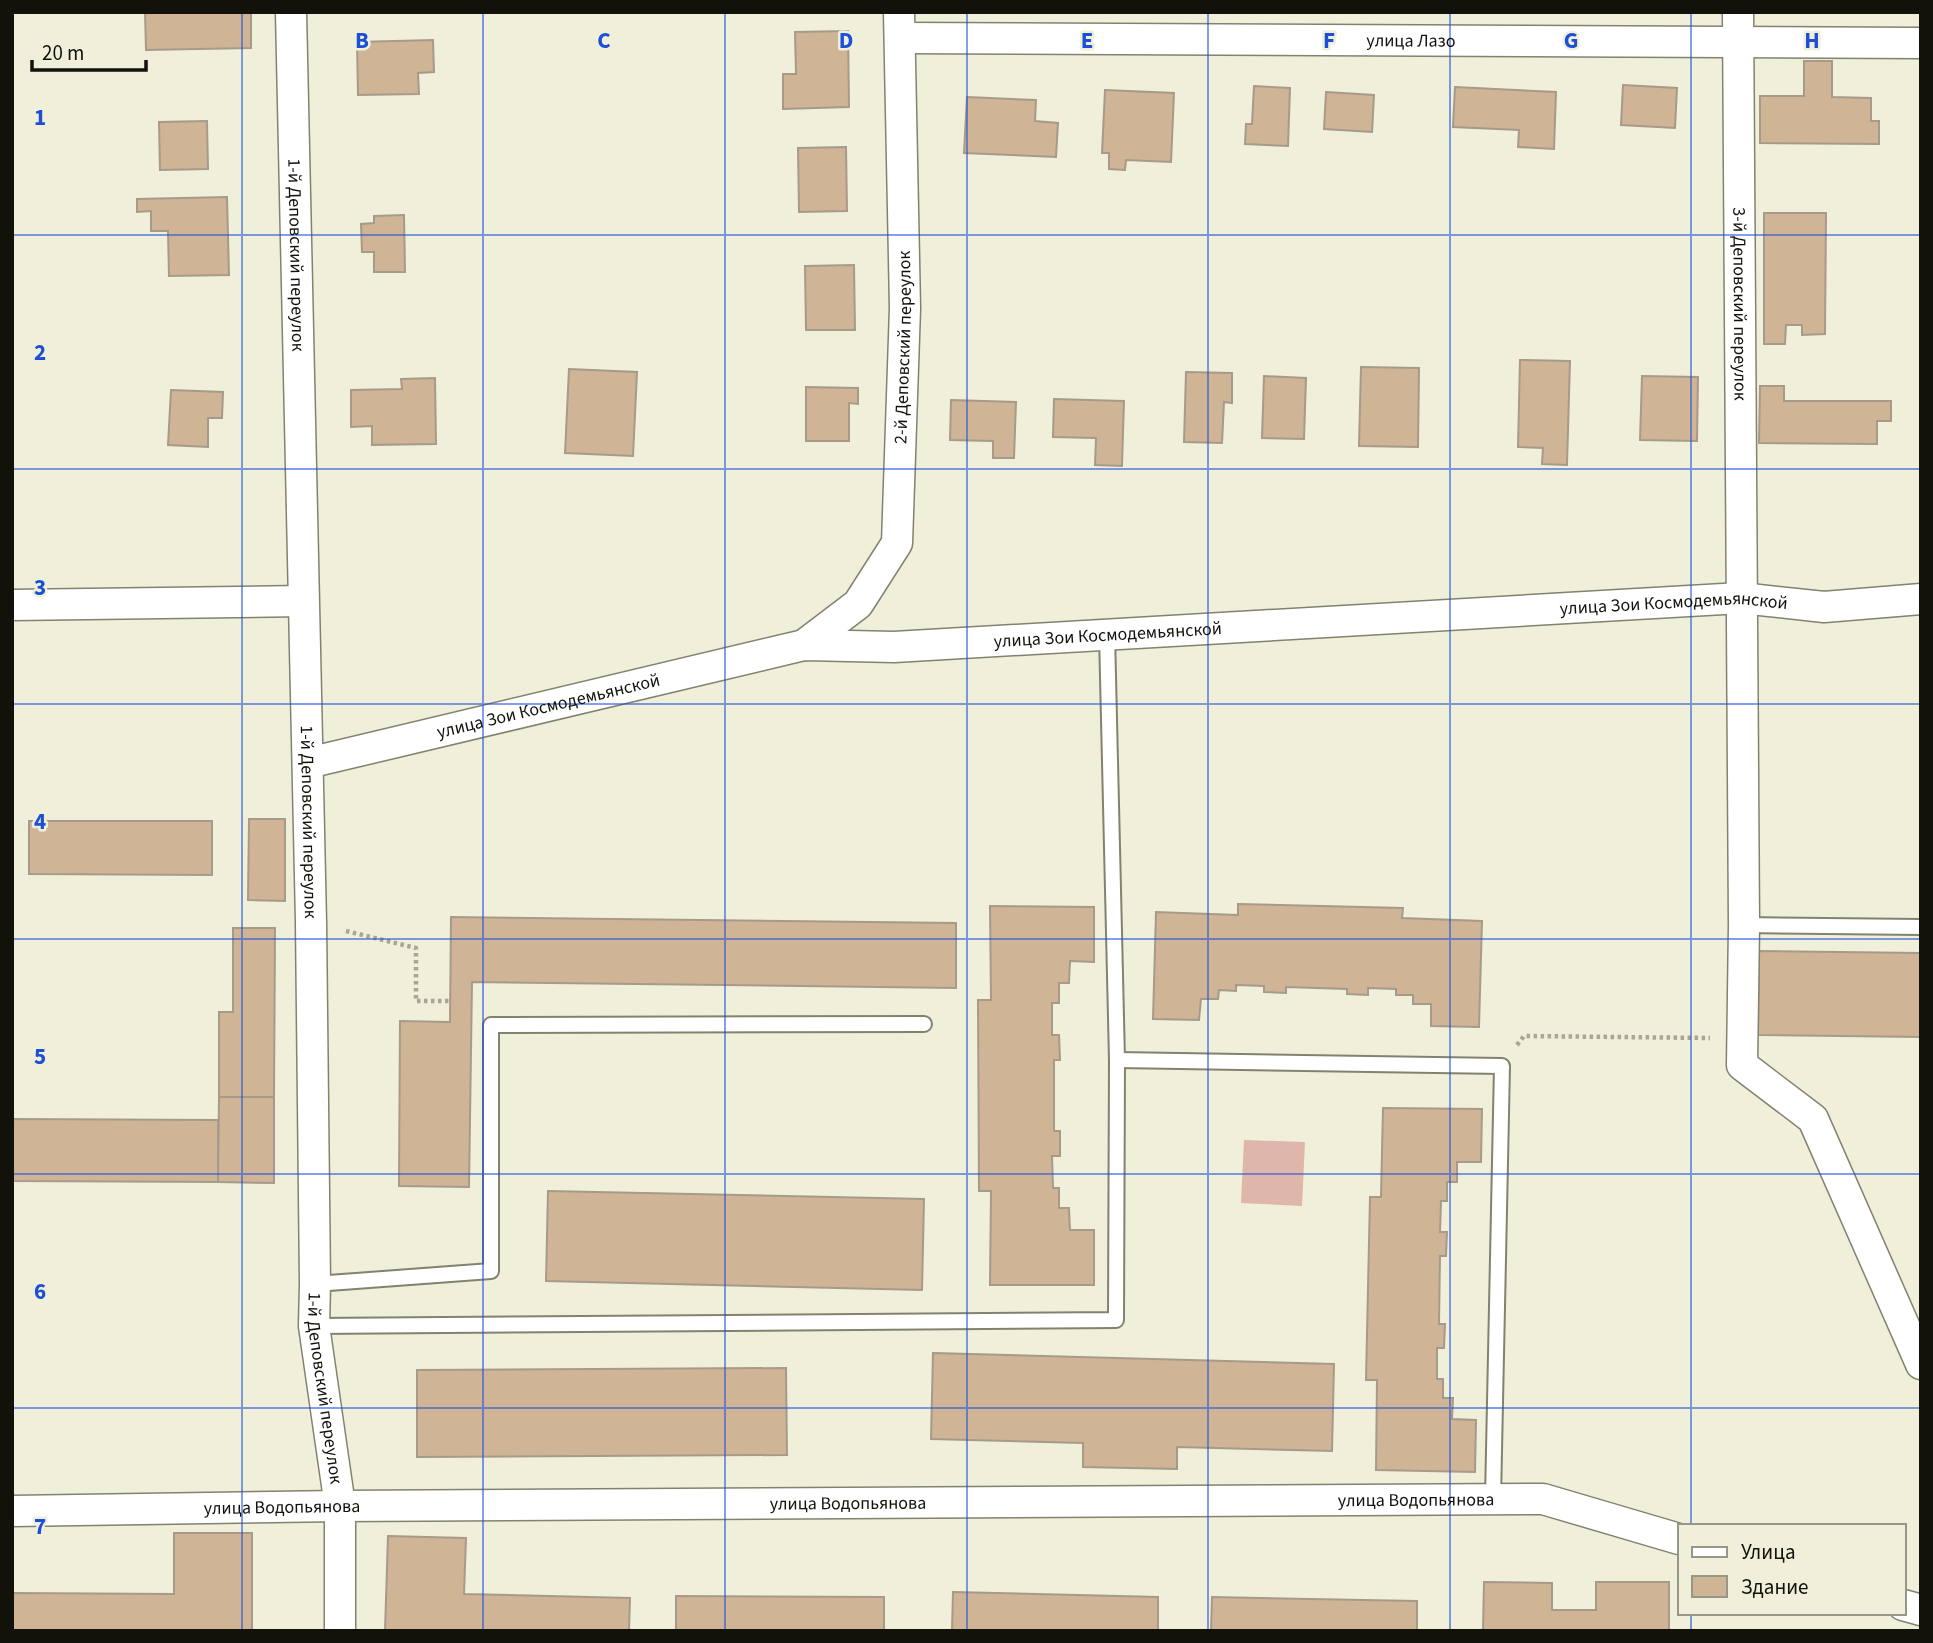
<svg xmlns="http://www.w3.org/2000/svg" width="1933" height="1643" viewBox="0 0 1933 1643" font-family="'Source Sans 3',sans-serif">
	<rect width="100%" height="100%" fill="#f0efda"/>
	<path fill="#dfb7aa" d="M1244,1140L1305,1142L1302,1206L1241,1203Z"/>
	<g fill="#cfb495" stroke="#a79a8a" stroke-width="2">
		<path d="M145,12H251V48L146,50Z"/>
		<path d="M848,31L849,107L783,109V74H796L795,32Z"/>
		<path d="M433,40L434,72L418,73L419,94L358,95L357,42Z"/>
		<path d="M1804,61H1832V97L1871,98V121H1879V144L1760,143V96H1804Z"/>
		<path d="M1623,85L1677,88L1675,128L1621,125Z"/>
		<path d="M1254,86L1290,88L1288,146L1245,144L1246,124H1252Z"/>
		<path d="M1455,87L1556,92L1554,149L1518,147L1519,130L1453,127Z"/>
		<path d="M1105,90L1174,93L1171,162L1126,160L1125,170L1109,169V153H1102Z"/>
		<path d="M1326,92L1374,95L1372,132L1324,129Z"/>
		<path d="M967,97L1036,100L1035,121L1058,123L1056,157L964,153Z"/>
		<path d="M207,121L208,169L160,170L159,122Z"/>
		<path d="M846,147L847,211L799,212L798,148Z"/>
		<path d="M227,197L229,275L169,276L168,231H151V211L137,212V199Z"/>
		<path d="M1764,213H1826L1825,334L1802,335V325H1786L1785,344H1764Z"/>
		<path d="M404,215L405,272H374V252H362L361,224L374,223V216Z"/>
		<path d="M854,265L855,330H806L805,266Z"/>
		<path d="M1520,360L1570,361L1567,465L1542,464L1543,448L1518,447Z"/>
		<path d="M1361,367L1419,368L1418,447L1359,446Z"/>
		<path d="M569,369L637,372L633,456L565,453Z"/>
		<path d="M1186,372L1232,373V403L1224,402L1222,443L1184,442Z"/>
		<path d="M1264,376L1306,378L1304,439L1262,438Z"/>
		<path d="M1642,376L1698,377L1697,441L1640,440Z"/>
		<path d="M435,378L436,444L372,445V426L351,427V390L402,389L401,379Z"/>
		<path d="M1760,386H1784V401H1891V421H1877V444L1759,443Z"/>
		<path d="M806,387L858,388V404L849,403V441H806Z"/>
		<path d="M171,390L223,392L222,418H208V447L168,445Z"/>
		<path d="M1054,399L1124,401L1122,466L1095,465L1096,438L1053,437Z"/>
		<path d="M951,400L1016,402L1014,458H993V441L950,440Z"/>
		<path d="M249,819H285V901L248,900Z"/>
		<path d="M29,821H212V875L29,874Z"/>
		<path d="M1238,904L1403,908L1402,918L1482,921L1479,1027L1431,1026V1004H1413V995H1396V989L1368,988V995L1347,994V989L1286,987V993L1264,992V986L1236,985V991L1219,990L1218,999H1201L1199,1020L1153,1019L1156,912L1238,915Z"/>
		<path d="M990,906L1094,907V962L1070,961L1069,983H1059V1003H1052V1035H1059L1060,1060H1054V1131H1060V1156H1052L1053,1188H1059V1208H1069L1070,1230H1094V1285H990L991,1191H979L978,1000H991Z"/>
		<path d="M451,917L956,923V988L472,982L469,1187L399,1186L400,1021L450,1022Z"/>
		<path d="M233,928H275L274,1097H219V1012H233Z"/>
		<path d="M1759,951L1921,953V1037L1758,1035Z"/>
		<path d="M219,1097H274V1183L218,1182Z"/>
		<path d="M1383,1108L1482,1109L1481,1162H1457V1182H1447V1201H1441L1440,1232H1447L1446,1256H1440L1439,1324H1445L1444,1348H1437V1379H1443V1398H1453L1452,1419L1476,1420L1475,1472L1376,1470L1377,1380H1366L1370,1197H1381Z"/>
		<path d="M12,1119L218,1120V1182L12,1181Z"/>
		<path d="M548,1191L924,1199L922,1290L546,1281Z"/>
		<path d="M933,1353L1334,1364L1332,1451L1177,1447V1469L1083,1467V1443L931,1439Z"/>
		<path d="M786,1368L787,1455L417,1457V1370Z"/>
		<path d="M174,1533H252V1631H12V1593L174,1594Z"/>
		<path d="M388,1536L466,1538L464,1594L630,1598L629,1631H385Z"/>
		<path d="M1484,1582L1552,1583V1610H1596V1582H1669V1631H1483Z"/>
		<path d="M953,1592L1158,1597V1631H952Z"/>
		<path d="M676,1596L884,1597V1631H676Z"/>
		<path d="M1212,1597L1417,1601V1631H1211Z"/>
	</g>
	<g fill="none" stroke-linecap="round" stroke-linejoin="round">
		<g stroke="#82826f" stroke-width="18">
			<g id="service">
				<path d="M1744,925L1921,927"/>
				<path d="M1117,1060L1502,1066L1493,1499"/>
				<path d="M315,1284L491,1271V1025L924,1024"/>
				<path d="M314,1326L1116,1320L1117,1060L1107,634"/>
			</g>
		</g>
		<g stroke="#82826f" stroke-width="33">
			<g id="minor">
				<path id="s1" d="M291,12L311,922L315,1284L314,1326L340,1506V1631"/>
				<path id="s2" d="M1738,12L1744,925L1742,1065L1813,1119L1921,1364"/>
				<path id="s3" d="M900,38L1921,43"/>
				<path d="M12,605L303,601"/>
				<path id="s4" d="M804,645L858,604L897,543L905,308L899,12"/>
				<path id="s5" d="M308,763L804,645L894,647L1741,598L1824,607L1921,599"/>
				<path id="s6" d="M12,1511L340,1506L1543,1499L1679,1539"/>
				<path d="M1903,1605L1921,1610"/>
			</g>
		</g>
		<g stroke="#a8a796" stroke-width="4.5" stroke-dasharray="3.5 3.5" stroke-linecap="butt">
			<path d="M346,931L416,948V1001H451"/>
			<path d="M1517,1045L1524,1036L1710,1038"/>
		</g>
		<use href="#service" stroke="#fff" stroke-width="14"/>
		<use href="#minor" stroke="#fff" stroke-width="30"/>
	</g>
	<path fill="none" stroke="#1d4ed8" stroke-width="2" stroke-opacity="0.55" d="M242,12V1631M483,12V1631M725,12V1631M967,12V1631M1208,12V1631M1450,12V1631M1691,12V1526M12,235H1921M12,469H1921M12,704H1921M12,939H1921M12,1174H1921M12,1408H1921M1691,1613V1631"/>
	<g text-anchor="middle" stroke-width="5" stroke-linejoin="round" paint-order="stroke">
		<g font-size="18" fill="#12110a" stroke="#f0efda">
			<text dy="6" stroke="none"><textPath href="#s3" startOffset="511">улица Лазо</textPath></text>
			<text dy="6" stroke="none"><textPath href="#s1" startOffset="243">1-й Деповский переулок</textPath></text>
			<text dy="6" stroke="none"><textPath href="#s2" startOffset="292">3-й Деповский переулок</textPath></text>
			<text dy="6" stroke="none"><textPath href="#s4" startOffset="336">2-й Деповский переулок</textPath></text>
			<text dy="6" stroke="none"><textPath href="#s5" startOffset="1381">улица Зои Космодемьянской</textPath></text>
			<text dy="6" stroke="none"><textPath href="#s5" startOffset="814">улица Зои Космодемьянской</textPath></text>
			<text dy="6" stroke="none"><textPath href="#s5" startOffset="247">улица Зои Космодемьянской</textPath></text>
			<text dy="6" stroke="none"><textPath href="#s1" startOffset="810">1-й Деповский переулок</textPath></text>
			<text dy="6" stroke="none"><textPath href="#s1" startOffset="1377">1-й Деповский переулок</textPath></text>
			<text dy="6" stroke="none"><textPath href="#s6" startOffset="1404">улица Водопьянова</textPath></text>
			<text dy="6" stroke="none"><textPath href="#s6" startOffset="836">улица Водопьянова</textPath></text>
			<text dy="6" stroke="none"><textPath href="#s6" startOffset="270">улица Водопьянова</textPath></text>
		</g>
	</g>
	<g font-size="23" text-anchor="middle" font-weight="bold" fill="#1d4ed8" stroke="#f0efda" stroke-width="5" stroke-linejoin="round" paint-order="stroke">
		<text x="362" y="48">B</text>
		<text x="604" y="48">C</text>
		<text x="846" y="48">D</text>
		<text x="1087" y="48">E</text>
		<text x="1329" y="48">F</text>
		<text x="1571" y="48">G</text>
		<text x="1812" y="48">H</text>
		<text x="40" y="125">1</text>
		<text x="40" y="360">2</text>
		<text x="40" y="595">3</text>
		<text x="40" y="829">4</text>
		<text x="40" y="1064">5</text>
		<text x="40" y="1299">6</text>
		<text x="40" y="1534">7</text>
	</g>
	<rect width="1933" height="1643" fill="none" stroke="#12110a" stroke-width="28"/>
	<rect x="1678" y="1524" width="228" height="91" fill="#f0efda" stroke="#979687" stroke-width="2"/>
	<rect x="1692" y="1547" width="35" height="10" fill="#ffffff" stroke="#979687" stroke-width="2"/>
	<text x="1741" y="1559" font-size="21" fill="#12110a">Улица</text>
	<rect x="1692" y="1576" width="35" height="21" fill="#cfb495" stroke="#979687" stroke-width="2"/>
	<text x="1741" y="1594" font-size="21" fill="#12110a">Здание</text>
	<path d="M32 60v10h114v-10" fill="none" stroke="#12110a" stroke-width="3.5"/>
	<text x="42" y="60" font-size="21" fill="#12110a" stroke="#f0efda" stroke-width="5" paint-order="stroke">20 m</text>
</svg>
